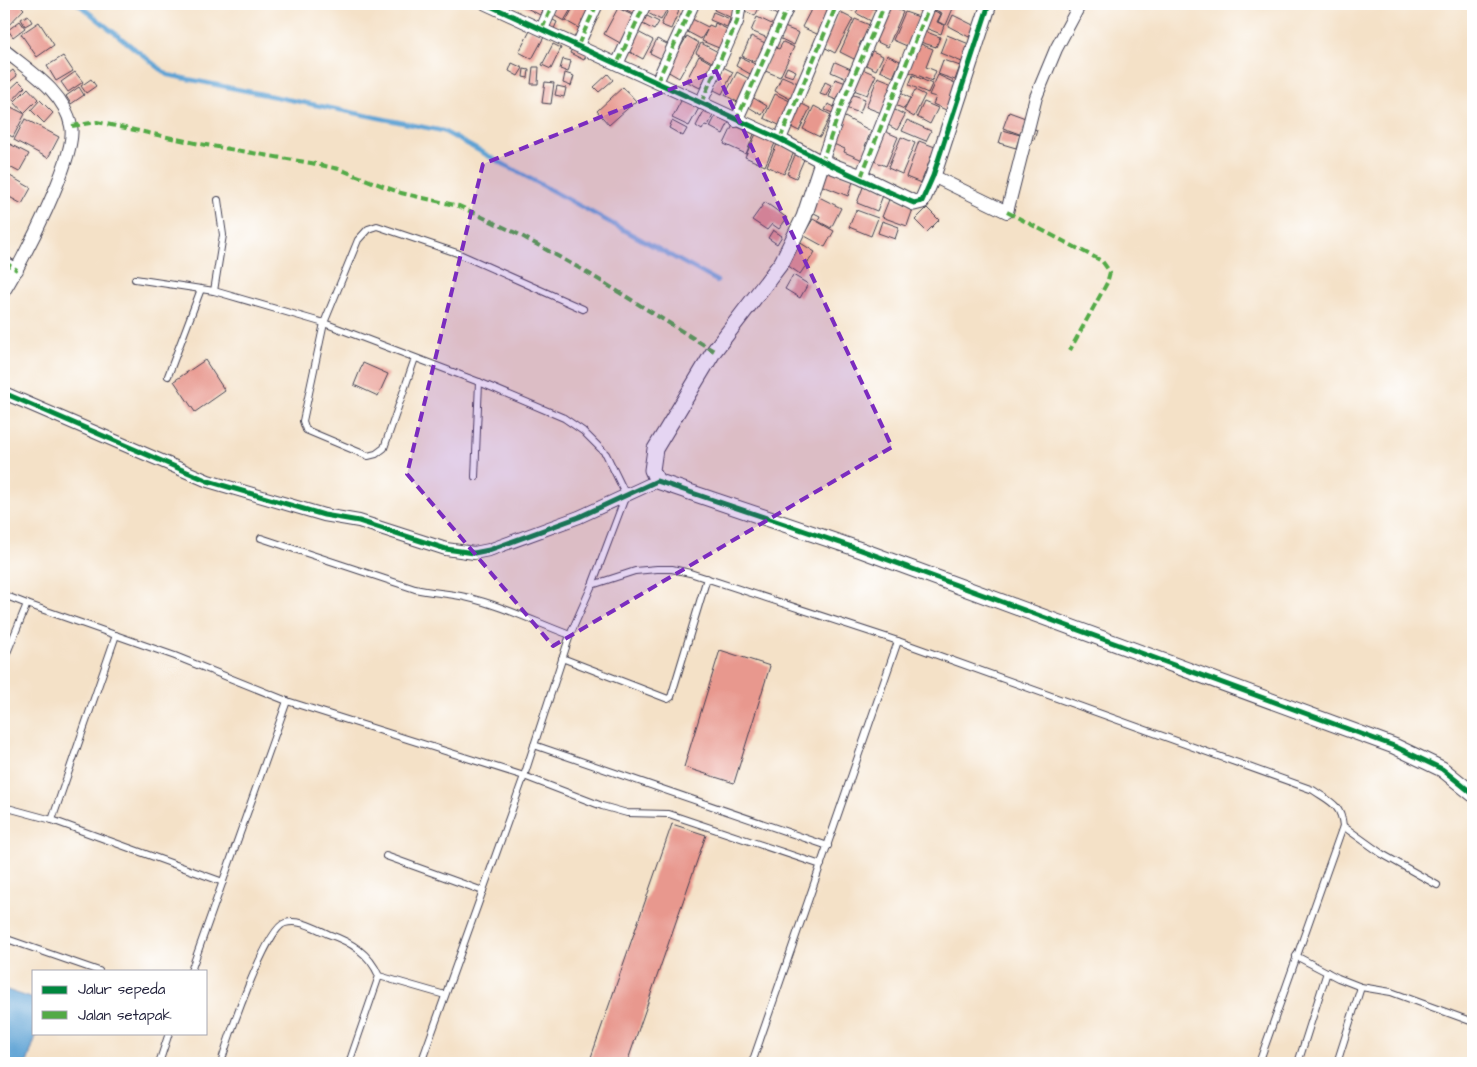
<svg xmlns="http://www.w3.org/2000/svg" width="1477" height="1067" viewBox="0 0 1477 1067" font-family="'Architects Daughter',sans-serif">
	<rect width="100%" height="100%" fill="#fff"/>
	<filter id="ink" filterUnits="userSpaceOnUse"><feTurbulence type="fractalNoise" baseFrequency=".02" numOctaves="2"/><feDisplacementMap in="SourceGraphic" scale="10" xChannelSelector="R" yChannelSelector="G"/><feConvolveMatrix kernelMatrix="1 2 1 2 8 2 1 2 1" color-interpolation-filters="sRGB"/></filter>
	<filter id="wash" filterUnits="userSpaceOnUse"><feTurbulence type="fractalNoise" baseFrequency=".0096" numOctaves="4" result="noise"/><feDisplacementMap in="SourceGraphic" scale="20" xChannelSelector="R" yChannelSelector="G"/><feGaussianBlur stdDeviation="1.12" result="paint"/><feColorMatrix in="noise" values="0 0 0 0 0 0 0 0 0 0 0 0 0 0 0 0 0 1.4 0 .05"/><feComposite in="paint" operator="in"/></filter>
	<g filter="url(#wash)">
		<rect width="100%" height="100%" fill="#f4e1c7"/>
		<path fill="#5fa3d4" stroke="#406288" d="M4,989L34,999V1033H37L27,1063H4Z"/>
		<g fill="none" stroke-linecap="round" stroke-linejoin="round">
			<path stroke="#5fa3d4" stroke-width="4.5" d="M78,4L168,75L443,131L717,281"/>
		</g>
		<g id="blocks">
			<g fill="#e8988e">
				<path d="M4,4H19L24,9L6,28L4,26Z"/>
				<path d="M524,4H546L540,15L523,6Z"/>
				<path d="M555,4H574L564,21L550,13Z"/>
				<path d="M575,4H589L587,7L593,10L582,30L566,21Z"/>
				<path d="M617,4H632L640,8L637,16L616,6Z"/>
				<path d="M651,4L669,5L661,20L646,12Z"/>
				<path d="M717,4H738L732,18L714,10Z"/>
				<path d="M742,4H761L755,16L739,8Z"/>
				<path d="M763,4H785L779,16L762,7Z"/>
				<path d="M814,4H828L833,6L819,35L802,27Z"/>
				<path d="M838,4H856L853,11Z"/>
				<path d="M861,4L877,10L871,21L856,13Z"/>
				<path d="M906,4H927L923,12Z"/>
				<path d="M938,4L954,6L946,25L938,22L942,13L935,10Z"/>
				<path d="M886,5L903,12L888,47L871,39Z"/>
				<path d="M670,6L679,11L671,29L661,25Z"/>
				<path d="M618,8L636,17L622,44L604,34Z"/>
				<path d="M930,9L941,14L937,22L944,25L941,34L923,27Z"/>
				<path d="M713,12L730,19L727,27L710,20Z"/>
				<path d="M839,12L853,19L835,53L822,46Z"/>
				<path d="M905,12L919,17L907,46L893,40Z"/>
				<path d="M643,14L659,22L654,30L639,22Z"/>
				<path d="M28,15L32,22L25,26L21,19Z"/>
				<path d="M953,15L975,26L969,37L948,26Z"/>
				<path d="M757,17L776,26L770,39L751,31Z"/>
				<path d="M549,18L557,22L553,31L545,27Z"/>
				<path d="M690,18L708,27L709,25L714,27L715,23L727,29L719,48L702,41L707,30L701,39L684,30Z"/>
				<path d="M855,19L872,26L866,40L863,38L859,45L863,47L856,60L840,52Z"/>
				<path d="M20,21L25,28L13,37L8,30Z"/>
				<path d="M39,22L54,45L37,57L21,34Z"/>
				<path d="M782,26L799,33L794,45L777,37Z"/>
				<path d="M531,29L544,37L532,59L519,52Z"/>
				<path d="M921,30L940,37L936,47L917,41Z"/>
				<path d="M636,31L653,40L643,59L626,50Z"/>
				<path d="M947,35L969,44L962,62L940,53Z"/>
				<path d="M687,36L699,43L679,78L667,71Z"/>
				<path d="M751,36L767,44L757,63L742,56Z"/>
				<path d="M657,39L671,46L664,60L650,53Z"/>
				<path d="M783,42L794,47L780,77L763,70L774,47L779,49Z"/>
				<path d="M701,43L718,52L712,62L696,53Z"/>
				<path d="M918,43L933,49L926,67L936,71L932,81L907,71Z"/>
				<path d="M553,44L561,48L551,69L542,65Z"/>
				<path d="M574,44L588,51L584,60L570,53Z"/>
				<path d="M868,49L883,56L876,70L862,63Z"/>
				<path d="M887,55L900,61L893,77L880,71Z"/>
				<path d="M63,56L73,71L56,81L47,66Z"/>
				<path d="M699,56L713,64L700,88L686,81Z"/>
				<path d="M740,57L757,65L752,75L736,66Z"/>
				<path d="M563,59L571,61L568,72L560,69Z"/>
				<path d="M943,60L960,66L955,80L938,74Z"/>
				<path d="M835,62L853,70L849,80L831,72Z"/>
				<path d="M512,63L523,68L518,76L509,71Z"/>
				<path d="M533,67H539L538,84H531Z"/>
				<path d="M723,67L733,72L722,94L712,89Z"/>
				<path d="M787,67L796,71L793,77L784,74Z"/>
				<path d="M860,68L876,75L867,95L851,89Z"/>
				<path d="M524,69L529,70L528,78L523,77Z"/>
				<path d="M13,70L17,76L8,83L4,77Z"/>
				<path d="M75,72L83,82L68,92L61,82Z"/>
				<path d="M737,72L753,81L741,104L725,95Z"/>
				<path d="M565,73L574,76L571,86L563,83Z"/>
				<path d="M608,74L613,80L599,92L594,87Z"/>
				<path d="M913,75L932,84L928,93L909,85Z"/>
				<path d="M938,75L957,84L946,110L933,104L936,97L929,95Z"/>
				<path d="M782,76L800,84L792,100L775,91Z"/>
				<path d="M878,77L896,84L884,114L866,107Z"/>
				<path d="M91,79L96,86L86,93L81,86Z"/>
				<path d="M835,79L849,84L842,102L829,97Z"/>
				<path d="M19,81L25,87L13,100L6,93Z"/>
				<path d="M545,82L554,83L551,104L542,103Z"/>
				<path d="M825,82L831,85L826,96L820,94Z"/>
				<path d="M557,86L566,88L564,97L555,95Z"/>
				<path d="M79,87L84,95L71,104L66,96Z"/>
				<path d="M623,87L636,101L609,125L597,111Z"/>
				<path d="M28,88L38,99L24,113L14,102Z"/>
				<path d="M915,90L925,95L914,117L904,111Z"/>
				<path d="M897,91L910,98L904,109L891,103Z"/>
				<path d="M848,93L865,99L860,113L843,107Z"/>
				<path d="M775,94L792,102L781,126L764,118Z"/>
				<path d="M752,97L767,106L762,115L747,106Z"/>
				<path d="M682,99L699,108L689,126L672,118Z"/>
				<path d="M40,100L53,113L44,123L31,110Z"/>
				<path d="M798,102L810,108L799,131L787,125Z"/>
				<path d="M924,102L938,108L930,124L917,117Z"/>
				<path d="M5,104L25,114L13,137L4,133Z"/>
				<path d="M828,104L837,108L835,114L825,110Z"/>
				<path d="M814,106L831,115L820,137L803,129Z"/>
				<path d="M891,108L905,115L897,130L883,122Z"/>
				<path d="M705,109L714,113L708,126L705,125L702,130L696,126Z"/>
				<path d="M1009,112L1028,119L1022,135L1003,128Z"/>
				<path d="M716,115L729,122L723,134L710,127Z"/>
				<path d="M841,115L871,131L865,146L870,149L865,161L844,152L845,149L829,142Z"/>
				<path d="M25,119L59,137L48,158L14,140Z"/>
				<path d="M907,120L931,131L926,141L902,131Z"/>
				<path d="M672,121L687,129L683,136L669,128Z"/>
				<path d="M733,125L754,134L746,154L724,144Z"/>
				<path d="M1030,127L1037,130L1034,140L1027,137Z"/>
				<path d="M882,130L898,137L886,166L869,159Z"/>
				<path d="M1003,130L1020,135L1016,148L999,143Z"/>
				<path d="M756,134L775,143L765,166L745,157Z"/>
				<path d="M901,137L915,143L902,174L888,168Z"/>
				<path d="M4,141L29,154L19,172L4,164Z"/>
				<path d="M919,141L935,147L921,183L906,177Z"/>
				<path d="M777,144L794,152L784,174L767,166Z"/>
				<path d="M796,153L805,157L796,178L787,174Z"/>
				<path d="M824,168L854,179L848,196L818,184Z"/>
				<path d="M10,176L31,188L22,204L4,194V187Z"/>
				<path d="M865,182L885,190L877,211L857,203Z"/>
				<path d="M815,195L841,208L831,228L818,221L820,216L808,210Z"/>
				<path d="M890,197L914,206L907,226L882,217Z"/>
				<path d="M765,202L787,218L779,229L772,224L767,230L752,220Z"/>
				<path d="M927,208L939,220L927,232L915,220Z"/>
				<path d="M856,210L878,218L871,236L849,227Z"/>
				<path d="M813,219L834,231L825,247L803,235Z"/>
				<path d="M882,221L899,227L895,239L878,233Z"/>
				<path d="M773,230L782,236L777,244L768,238Z"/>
				<path d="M799,242L815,252L800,274L784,263Z"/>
				<path d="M793,275L808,284L800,298L785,289Z"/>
				<path d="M205,360L225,391L195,412L174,381Z"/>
				<path d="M363,363L388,374L378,396L354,385Z"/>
				<path d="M720,650L770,666L734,783L684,767Z"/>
				<path d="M672,824L706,835L627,1063H589Z"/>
			</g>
		</g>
	</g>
	<g filter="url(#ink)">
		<use href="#blocks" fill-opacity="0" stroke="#423f50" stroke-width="1"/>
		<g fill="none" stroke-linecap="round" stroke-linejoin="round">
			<g stroke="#423f50" stroke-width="8">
				<g id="service">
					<path d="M135,279L214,291L324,323L479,382L564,418L583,431L606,454L626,495L592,585"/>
					<path d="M214,291L223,235L218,200"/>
					<path d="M415,358L384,448L376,454L368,456L306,430L303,421L324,323L358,240L368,229L377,226L457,253L583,309"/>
					<path d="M168,376L201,289"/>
					<path d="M475,477L479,382"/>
					<path d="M261,538L415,589C432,593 448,593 465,597C501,605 535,622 570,635"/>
					<path d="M4,595L27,604"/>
					<path d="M562,658L668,699L671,697L707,578"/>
					<path d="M4,660L27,604L175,656L287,701"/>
					<path d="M534,745L828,846"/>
					<path d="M4,807L52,820L223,882"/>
					<path d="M52,820L116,635"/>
					<path d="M1343,826L1382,854L1437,885"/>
					<path d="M386,856L483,891"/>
					<path d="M4,938L99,971"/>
					<path d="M1296,956L1338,978L1361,987L1391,992L1473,1022"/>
					<path d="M191,971L287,701L524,776L602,806L627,813L669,814L821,865"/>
					<path d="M159,1063L169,1033"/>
					<path d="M221,1063C227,1041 266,928 285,923C300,919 315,928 328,934C351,942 369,953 379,976L445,995"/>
					<path d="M349,1063L379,976"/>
					<path d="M421,1063L524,776L570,635L592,585L635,571L657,569H672L690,573L898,641L1313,790C1329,801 1341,804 1343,826L1259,1063"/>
					<path d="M752,1063L898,641"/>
					<path d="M1298,1063L1327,972"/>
					<path d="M1337,1063L1361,987"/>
				</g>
			</g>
			<g stroke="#423f50" stroke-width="14">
				<g id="minor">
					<path d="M486,4L780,139L822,162L842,104L885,4"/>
					<path d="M542,29L553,4"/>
					<path d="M578,45L597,4"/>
					<path d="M4,50C28,70 65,92 71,126C78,155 21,264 4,291"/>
					<path d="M618,62L645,4"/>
					<path d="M657,82L693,4"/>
					<path d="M701,103L737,22L740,4"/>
					<path d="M736,121L789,4"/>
					<path d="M780,139L837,4"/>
					<path d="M933,176L1007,212L1036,97L1056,49L1080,4"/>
					<path d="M861,177L930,4"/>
					<path d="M4,262L17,270"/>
					<path d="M4,393L208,481L324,515L359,521L446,549L474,553L489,550L579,517L657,481"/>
				</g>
			</g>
			<g stroke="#423f50" stroke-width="17">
				<path id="tertiary" d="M989,4L933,176L922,201L914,203L861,177L822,162L804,217L782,262L714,351L655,449L652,470L657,481L861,550L1394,746L1442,769L1473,794"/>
			</g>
			<use href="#service" stroke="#fff" stroke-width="6"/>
			<use href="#minor" stroke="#fff" stroke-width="12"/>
			<use href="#tertiary" stroke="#fff" stroke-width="15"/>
			<g stroke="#53aa46" stroke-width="4" stroke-dasharray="8 4" stroke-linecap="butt">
				<path d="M542,29L553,4"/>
				<path d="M578,45L597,4"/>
				<path d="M618,62L645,4"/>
				<path d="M657,82L693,4"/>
				<path d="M701,103L737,22L740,4"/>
				<path d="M736,121L789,4"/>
				<path d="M72,126L97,122L200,144L311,163L339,169L401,193L459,206L518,234L588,273L714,351"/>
				<path d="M780,139L837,4"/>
				<path d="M821,161L822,162L842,104L885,4"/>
				<path d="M861,177L930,4"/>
				<path d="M1007,212L1102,261L1110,272L1107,283L1070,350"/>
				<path d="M4,262L17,270"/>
			</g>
			<g stroke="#fff" stroke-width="8">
				<g id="cycleway">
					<path d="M486,4L780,139C823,163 869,183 914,203L922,201L933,176L989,4"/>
					<path d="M4,393L208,481L324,515L359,521L446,549L474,553L489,550L579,517L657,481L861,550L1394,746L1442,769L1473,794"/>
				</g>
			</g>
			<use href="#cycleway" stroke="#00873e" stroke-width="5"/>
		</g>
	</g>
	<path fill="#7b2cbf" fill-opacity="0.2" stroke="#7b2cbf" stroke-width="4" stroke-dasharray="10 6" stroke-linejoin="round" d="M716,71L892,447L553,646L407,474L483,164Z"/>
	<rect width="1477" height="1067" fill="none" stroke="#fff" stroke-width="20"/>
	<rect x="32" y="970" width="175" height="65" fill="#ffffff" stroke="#a7a7b1"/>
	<rect x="42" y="986" width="25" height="8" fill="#00873e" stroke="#a7a7b1"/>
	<text x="78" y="994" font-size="15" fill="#22223b">Jalur sepeda</text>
	<rect x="42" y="1011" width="25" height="8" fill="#53aa46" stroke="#a7a7b1"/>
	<text x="78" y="1020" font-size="15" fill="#22223b">Jalan setapak</text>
</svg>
